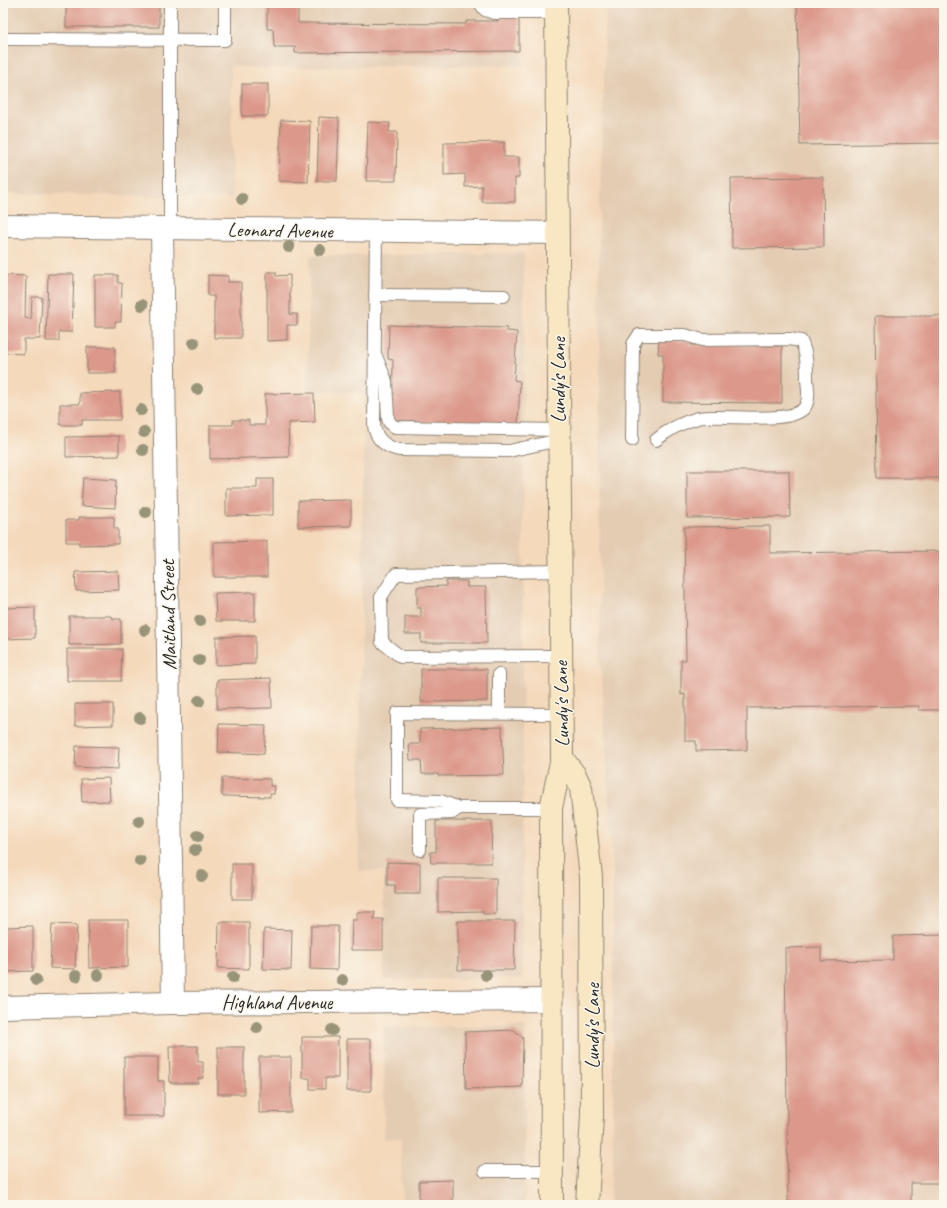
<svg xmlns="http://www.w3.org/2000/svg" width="947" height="1208" viewBox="0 0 947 1208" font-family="Caveat,sans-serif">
	<rect width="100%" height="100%" fill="#fbf7ec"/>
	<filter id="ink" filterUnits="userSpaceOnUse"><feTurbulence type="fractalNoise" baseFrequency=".025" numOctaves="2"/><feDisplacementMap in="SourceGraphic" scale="8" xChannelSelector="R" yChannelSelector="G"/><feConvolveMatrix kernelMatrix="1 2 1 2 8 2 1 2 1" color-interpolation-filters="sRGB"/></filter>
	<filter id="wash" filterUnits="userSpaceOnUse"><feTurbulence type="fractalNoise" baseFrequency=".012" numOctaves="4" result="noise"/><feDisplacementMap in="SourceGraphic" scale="16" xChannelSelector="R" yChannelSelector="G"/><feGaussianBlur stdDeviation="0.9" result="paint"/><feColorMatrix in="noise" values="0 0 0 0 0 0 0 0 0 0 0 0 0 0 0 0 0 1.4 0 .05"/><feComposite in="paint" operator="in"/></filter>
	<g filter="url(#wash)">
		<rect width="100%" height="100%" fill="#f4d9bb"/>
		<g fill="#e4ccb3">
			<path d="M3,3H521L523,65L258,68L231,66L232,198L3,193Z"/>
			<path d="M606,3H944V1205H609L613,1158V866L600,649L599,226Z"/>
			<path d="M524,253L522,978L384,980V871H359L364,393L307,390L310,256Z"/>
			<path d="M525,1026V1205H402L401,1138L384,1139V1027Z"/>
		</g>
		<g id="blocks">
			<g fill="#dc998b">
				<rect x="66" y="3" width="93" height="24"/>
				<path d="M267,3H298V23L466,24V21H498L503,3H511L519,22V51L295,53V47H274L273,29H267Z"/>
				<path d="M797,3H944V143L800,145Z"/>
				<rect x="242" y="84" width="26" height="32"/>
				<path d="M319,117L339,118L337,181H317Z"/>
				<path d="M281,120L310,121L308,182L279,181Z"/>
				<path d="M368,122L390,123L389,132H397L396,181H366Z"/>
				<path d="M504,142V157H519V178H515V202H482V186L465,187V174L444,175V143Z"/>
				<path d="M823,177L824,247L732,248L731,178Z"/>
				<path d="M267,272H276V276L290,275V314H297V325H287V340L267,341Z"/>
				<path d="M48,274H74L72,332H59V341H46Z"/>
				<path d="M4,275L26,276L25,318L31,319L32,297H42L40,339H24V354L6,353V338H3Z"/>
				<path d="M95,275H118V283H122L121,322H115V327H95Z"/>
				<path d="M208,275L228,276V282H241V338H214V296H208Z"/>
				<path d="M875,316H944V478H877Z"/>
				<path d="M389,325L507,328V331L517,332L514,380L520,381L518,425L392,420L393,360L388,359Z"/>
				<path d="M659,341H691V345L782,346V403L663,402V354H658Z"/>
				<rect x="87" y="347" width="28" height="26"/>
				<path d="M120,392V420H82V425H60V404H80V393Z"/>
				<path d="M314,393L315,422L288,423L289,457L210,459V425H233V420H249V425H265V394Z"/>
				<path d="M119,436V456L66,457V437Z"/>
				<path d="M687,471H789L790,517L687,518Z"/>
				<path d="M83,478L116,480L115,508L81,506Z"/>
				<path d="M257,479H273V515L226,516V488H257Z"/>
				<path d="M351,500V526L298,527V501Z"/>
				<path d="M79,517H114V528L118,529V544L79,545V542H66V520H79Z"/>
				<path d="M770,526V553L944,551V710H919V706L747,708V750L696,751V741H685V694L681,695V660H686L684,527Z"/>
				<path d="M267,541V577H214V542Z"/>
				<path d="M118,571L119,590L76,591L75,572Z"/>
				<path d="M446,581H467V587H486L487,643H421V634H405V617H421V608H417V587L446,586Z"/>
				<path d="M255,592V621H216L215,593Z"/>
				<path d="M35,607V638L5,639V608Z"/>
				<path d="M69,616H112L113,619H121V644L69,645Z"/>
				<path d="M255,636V664L216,665V637Z"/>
				<path d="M67,649H122L121,681H67Z"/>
				<path d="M421,669H487V701L421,702Z"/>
				<path d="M271,678L272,708L217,709V680Z"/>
				<path d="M75,704H113V725L75,726Z"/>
				<path d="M219,724L266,725L264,754L218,752Z"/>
				<path d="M502,727L504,775L438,776V774H422L421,760H410L409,744H420V729Z"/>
				<path d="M76,746L119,747L118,769L75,767Z"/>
				<path d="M109,778L110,801L82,802L81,779Z"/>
				<path d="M222,778L270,779V786H275L274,794H270V797L222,796Z"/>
				<path d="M436,821H492L491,863H431L430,852H436Z"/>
				<path d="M387,862L420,863V894H395V885H387Z"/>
				<rect x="232" y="864" width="20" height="35"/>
				<path d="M438,878H496V914H483V911L438,912Z"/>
				<path d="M357,912H375L374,919H383V950H351L352,920H357Z"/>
				<path d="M88,920H128V967L89,968Z"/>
				<path d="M458,921H515L514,970H458Z"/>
				<path d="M219,922H249V969L218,968Z"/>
				<path d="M52,924L77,925L75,969L50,968Z"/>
				<path d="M33,926V971L3,972V927Z"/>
				<path d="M311,926H338L337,970L310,969Z"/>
				<path d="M264,929L292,930L291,970L263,969Z"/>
				<path d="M944,935V1183H911V1205H788L785,948L821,947V961L893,960V936Z"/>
				<path d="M514,1030L523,1038L522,1087L466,1089L465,1032Z"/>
				<path d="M302,1037H338V1078H325V1089H310V1078H302Z"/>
				<rect x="347" y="1039" width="24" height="52"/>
				<path d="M169,1046H198V1062H203V1078H198V1083H170Z"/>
				<rect x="218" y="1047" width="26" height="47"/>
				<path d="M124,1057H158V1081H164V1116H124Z"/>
				<path d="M259,1057H291V1112L259,1113Z"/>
				<path d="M453,1180V1205H419V1181Z"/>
			</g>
		</g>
	</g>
	<g filter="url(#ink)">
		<use href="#blocks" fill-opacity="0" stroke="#908273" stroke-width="1"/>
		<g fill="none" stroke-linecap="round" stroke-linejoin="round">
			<g stroke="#908273" stroke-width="14">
				<g id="lane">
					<path d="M480,3L485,10L494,13H556"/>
					<path d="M3,39L225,40V3"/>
					<path d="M170,228V3"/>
					<path d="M376,231L374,425C375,439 387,448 400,450L509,451L559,440"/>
					<path d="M375,295L504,296"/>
					<path d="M376,356L386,381L388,418L389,422L395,427L559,430"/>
					<path d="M632,440L633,344L639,335H685L702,340L789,339L801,341C807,354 807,366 807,380C808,388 810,399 805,407C791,426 722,413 698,418C683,422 668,430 656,440"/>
					<path d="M559,571L396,574L381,597L382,642L401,657L560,656"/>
					<path d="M499,674V713"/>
					<path d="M551,808H459L441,801L397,800V713L561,714"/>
					<path d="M420,850V814L452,813L459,808"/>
					<path d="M485,1171H552"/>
				</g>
			</g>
			<g stroke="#908273" stroke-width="24">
				<g id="street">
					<path d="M3,226L557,233"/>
					<path d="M162,228L173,1003"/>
					<path d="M3,1007L173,1003L551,1000"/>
				</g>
			</g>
			<g stroke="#908273" stroke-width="24">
				<g id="secondary">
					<path d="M562,758L575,775L581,788L591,877L592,1115L587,1205"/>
					<path d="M552,1205L551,808L562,758L556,3"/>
				</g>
			</g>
			<use href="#lane" stroke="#fff" stroke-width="12"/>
			<use href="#street" stroke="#fff" stroke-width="22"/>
			<use href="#secondary" stroke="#f9e7c3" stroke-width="22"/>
		</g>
		<g fill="#989479">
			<circle cx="242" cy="199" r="6"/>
			<circle cx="289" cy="247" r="6"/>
			<circle cx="320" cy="250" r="6"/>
			<circle cx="142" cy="305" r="6"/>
			<circle cx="194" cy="343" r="6"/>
			<circle cx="197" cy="389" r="6"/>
			<circle cx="141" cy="410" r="6"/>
			<circle cx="144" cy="432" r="6"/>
			<circle cx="143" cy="450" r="6"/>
			<circle cx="146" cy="512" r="6"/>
			<circle cx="200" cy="621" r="6"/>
			<circle cx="145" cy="630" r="6"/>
			<circle cx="199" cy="660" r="6"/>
			<circle cx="199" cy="701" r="6"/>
			<circle cx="140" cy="718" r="6"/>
			<circle cx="139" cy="821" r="6"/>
			<circle cx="198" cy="836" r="6"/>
			<circle cx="195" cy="850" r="6"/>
			<circle cx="140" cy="861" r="6"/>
			<circle cx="202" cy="876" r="6"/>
			<circle cx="98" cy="975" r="6"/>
			<circle cx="486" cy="975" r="6"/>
			<circle cx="76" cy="976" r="6"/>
			<circle cx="233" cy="977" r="6"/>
			<circle cx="36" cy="980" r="6"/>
			<circle cx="342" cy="980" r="6"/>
			<circle cx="257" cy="1027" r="6"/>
			<circle cx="332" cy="1030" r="6"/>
		</g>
	</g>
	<g text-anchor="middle" stroke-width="3" stroke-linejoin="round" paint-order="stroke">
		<g font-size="20" fill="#2b2b2b" stroke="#fbf7ec">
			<text transform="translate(280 230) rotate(1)" y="7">Leonard Avenue</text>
			<text transform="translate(558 380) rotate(-90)" y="7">Lundy's Lane</text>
			<text transform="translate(168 615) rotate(-91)" y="7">Maitland Street</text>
			<text transform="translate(561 704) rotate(-91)" y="7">Lundy's Lane</text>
			<text x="277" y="1009">Highland Avenue</text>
			<text transform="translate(592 1026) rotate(-90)" y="7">Lundy's Lane</text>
		</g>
	</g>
	<rect width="947" height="1208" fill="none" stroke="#fbf7ec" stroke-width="16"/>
</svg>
